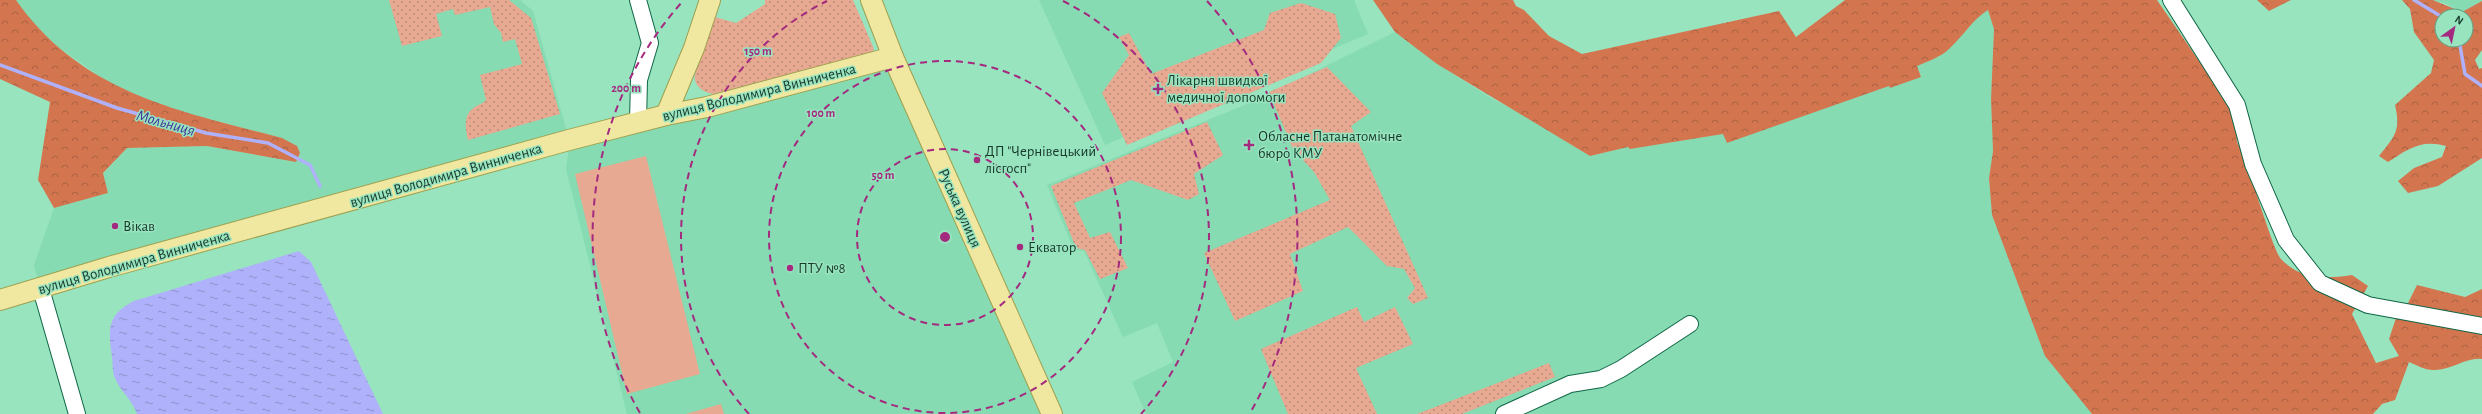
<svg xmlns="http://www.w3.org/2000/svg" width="2482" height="414" viewBox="0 0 2482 414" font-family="'Alegreya Sans',sans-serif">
	<defs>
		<pattern id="forest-crowns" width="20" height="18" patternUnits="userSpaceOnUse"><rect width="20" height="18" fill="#d37650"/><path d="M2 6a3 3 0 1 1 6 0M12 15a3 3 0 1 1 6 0" fill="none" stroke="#aa6243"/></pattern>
		<pattern id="park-dots" width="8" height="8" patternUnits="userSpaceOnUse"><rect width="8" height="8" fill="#e7a991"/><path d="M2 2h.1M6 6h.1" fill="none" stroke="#ba8b77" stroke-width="1.8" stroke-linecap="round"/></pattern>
		<pattern id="water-ripples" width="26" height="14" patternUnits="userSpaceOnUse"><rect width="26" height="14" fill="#afb1fa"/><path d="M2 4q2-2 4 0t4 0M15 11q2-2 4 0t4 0" fill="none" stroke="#8e91cb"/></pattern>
	</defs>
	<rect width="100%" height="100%" fill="#97e4bf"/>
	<g fill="#86dbb2">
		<path d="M16,0H520L533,11L569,139L892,57L1054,414H627L566,169L570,140L40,288L34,265L54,208L108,193L103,174L127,148L207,146L296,162L282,138L167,108L109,83L57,46L31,22Z"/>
		<path d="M1039,0H1354L1368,34L1105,145Z"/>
		<path d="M2433,0H2482V1L2462,12L2445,3Z"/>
		<path d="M1988,9L1994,29L1991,99L1993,151L1989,178L1992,215L2045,356L2092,414H1146L1132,382L1173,362L1157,323L1123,337L1084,251L1074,250L1047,185L1257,100L1395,32L1437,64L1491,98L1521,114L1590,156L1628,147L1630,149L1723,134L1889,85L1890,88L1921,76L1917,66L1938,57L1950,48L1976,17Z"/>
	</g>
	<g fill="url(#forest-crowns)" fill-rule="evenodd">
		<path d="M0,0H16C81,93 179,111 282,138L297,146L300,153L296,162L207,146L127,148L103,173L108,193L54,208L38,180L50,102L0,79Z"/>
		<path d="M1373,0H1513L1516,6L1524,10L1549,36L1582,54L1779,11L1796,37L1845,0H2157L2228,103L2236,126L2237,142L2244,156C2250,172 2274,252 2281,259C2301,280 2325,279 2352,275L2368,286L2352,314L2376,363L2399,356L2389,339L2396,318L2406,307L2417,285L2465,297L2482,289V359C2466,357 2450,371 2433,370C2425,370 2416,365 2409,362L2395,400L2382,404L2373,414H2092L2045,356L1992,215L1989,178L1993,151L1991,99L1994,29L1988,10C1973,19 1964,35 1950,48C1941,57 1929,61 1917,66L1921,77L1890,88L1889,86L1727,143L1723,134L1630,149L1628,147L1590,156L1437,64L1395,32Z"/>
		<path d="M2257,0H2291L2269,11Z"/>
		<path d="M2402,0H2433L2462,12L2482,1V50L2475,60L2479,69L2482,68V158L2438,186L2408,193L2398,181L2414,168L2442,157L2446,146C2421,139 2408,149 2388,162L2379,156C2395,136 2401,131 2395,105L2431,73L2434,60L2414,32L2410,9ZM2442,16H2466V40H2442Z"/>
	</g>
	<g fill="url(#park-dots)">
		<path d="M389,0H509L531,18L560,114L468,140C465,128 463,114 475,107C479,104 483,104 486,100L480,75L522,64L515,39L503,42L501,33L494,24L490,7L455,15L453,9L436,14L442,36L402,46Z"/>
		<path d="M765,0H853L874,49L872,52L714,94C706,93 697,89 695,80C693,72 711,27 715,17L736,23L765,4Z"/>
		<path d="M1301,3L1335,14L1341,38L1321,63L1127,145L1102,93L1129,55L1119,37L1129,33L1151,74L1264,30L1270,13Z"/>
		<path d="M1327,67L1371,112L1351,126L1428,298L1413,304L1407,298L1415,288L1404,269L1387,266L1348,227L1290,254L1303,291L1235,321L1204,253L1330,200L1314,172L1293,149L1269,92Z"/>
		<path d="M1207,122L1223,155L1194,174L1199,194L1188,200L1131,180L1074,203L1090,238L1110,232L1128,268L1100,279L1085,250L1076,248L1051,186Z"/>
		<path d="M1357,307L1364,322L1395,307L1413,344L1356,368L1377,414H1288L1261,349Z"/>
		<path d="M1549,363L1555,377L1462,414H1417Z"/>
	</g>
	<g fill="#e7a991">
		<path d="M646,156L700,374L627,394L575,174Z"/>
		<path d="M721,404L724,414H686Z"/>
	</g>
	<path fill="url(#water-ripples)" d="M299,251L311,262L383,414H137C132,399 120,391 115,378C112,372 113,363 112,357C108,329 107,315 134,301Z"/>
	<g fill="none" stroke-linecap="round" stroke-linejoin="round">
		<g stroke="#afb1fa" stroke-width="3.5">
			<path d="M2414,0L2442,17"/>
			<path d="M2459,40L2465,74L2482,86"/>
			<path d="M0,65L117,108L206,133L268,143L310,165L320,186"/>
		</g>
		<g stroke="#106646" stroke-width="18">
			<g id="minor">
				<path d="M638,0L650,43L639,80L638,122"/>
				<path d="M2171,0L2237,105L2253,164L2280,226L2286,240L2320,283L2368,305L2482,326"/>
				<path d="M41,289L77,414"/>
				<path d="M1504,414L1570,384L1601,379L1621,369L1690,324"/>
			</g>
		</g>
		<g stroke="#9ea04f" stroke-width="22">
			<g id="major">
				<path d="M871,0L893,57L1052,414"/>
				<path d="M666,115L694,48L710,0"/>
				<path d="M0,300L109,267L569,140L666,115L707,107L893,57"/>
			</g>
		</g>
		<use href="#minor" stroke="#fff" stroke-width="16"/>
		<use href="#major" stroke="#f0e8a1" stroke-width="20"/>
	</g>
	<g fill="none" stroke="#a42a80" stroke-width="2" stroke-dasharray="7 5">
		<circle cx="945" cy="237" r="88"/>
		<circle cx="945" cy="237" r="176"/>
		<path d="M749 414A264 264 0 0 1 827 1M1063 1A264 264 0 0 1 1141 414"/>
		<path d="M640 413A352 352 0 0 1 683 1M1207 1A352 352 0 0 1 1250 413"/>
	</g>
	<g fill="#a42a80" stroke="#97e4bf" stroke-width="1.5">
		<path d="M1156 83h4v4h4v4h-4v4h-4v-4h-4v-4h4z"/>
		<path d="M1247 139h4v4h4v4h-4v4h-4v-4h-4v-4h4z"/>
		<circle cx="977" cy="160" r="4"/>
		<circle cx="115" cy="226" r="4"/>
		<circle cx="1020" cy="247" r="4"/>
		<circle cx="790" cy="268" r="4"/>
	</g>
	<g text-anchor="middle" stroke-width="3" stroke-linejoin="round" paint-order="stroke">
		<g font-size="15" fill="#19392b" stroke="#97e4bf" text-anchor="start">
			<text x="1167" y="85">Лікарня швидкої<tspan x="1167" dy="17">медичної допомоги</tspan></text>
			<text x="1258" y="141">Обласне Патанатомічне<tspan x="1258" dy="17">бюро КМУ</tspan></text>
			<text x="985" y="156">ДП "Чернівецький<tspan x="985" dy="17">лісгосп"</tspan></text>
			<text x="123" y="231">Вікав</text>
			<text x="1028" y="252">Екватор</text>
			<text x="798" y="273">ПТУ №8</text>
		</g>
		<g font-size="15" fill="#19392b" stroke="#97e4bf">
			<text transform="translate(759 92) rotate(-14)" y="5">вулиця Володимира Винниченка</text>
			<text transform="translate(446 175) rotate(-16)" y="5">вулиця Володимира Винниченка</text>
			<text transform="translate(960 208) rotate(66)" y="5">Руська вулиця</text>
			<text transform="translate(134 262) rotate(-16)" y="5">вулиця Володимира Винниченка</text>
		</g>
		<g font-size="16" font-style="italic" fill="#403298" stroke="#97e4bf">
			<text transform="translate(166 122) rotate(16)" y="6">Мольниця</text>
		</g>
	</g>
	<circle cx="945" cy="237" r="6" fill="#a42a80" stroke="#97e4bf" stroke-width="2"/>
	<g font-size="12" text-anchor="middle" font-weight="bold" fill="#a42a80" stroke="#97e4bf" stroke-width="3" stroke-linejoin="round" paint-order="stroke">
		<text x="758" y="55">150 m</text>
		<text x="626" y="92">200 m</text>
		<text x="821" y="117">100 m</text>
		<text x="883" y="179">50 m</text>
	</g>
	<g transform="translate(2454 28) rotate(33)"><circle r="19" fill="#97e4bf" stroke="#65a084"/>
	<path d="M0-3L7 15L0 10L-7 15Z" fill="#a42a80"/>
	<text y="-6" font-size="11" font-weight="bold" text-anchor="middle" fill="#19392b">N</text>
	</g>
</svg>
